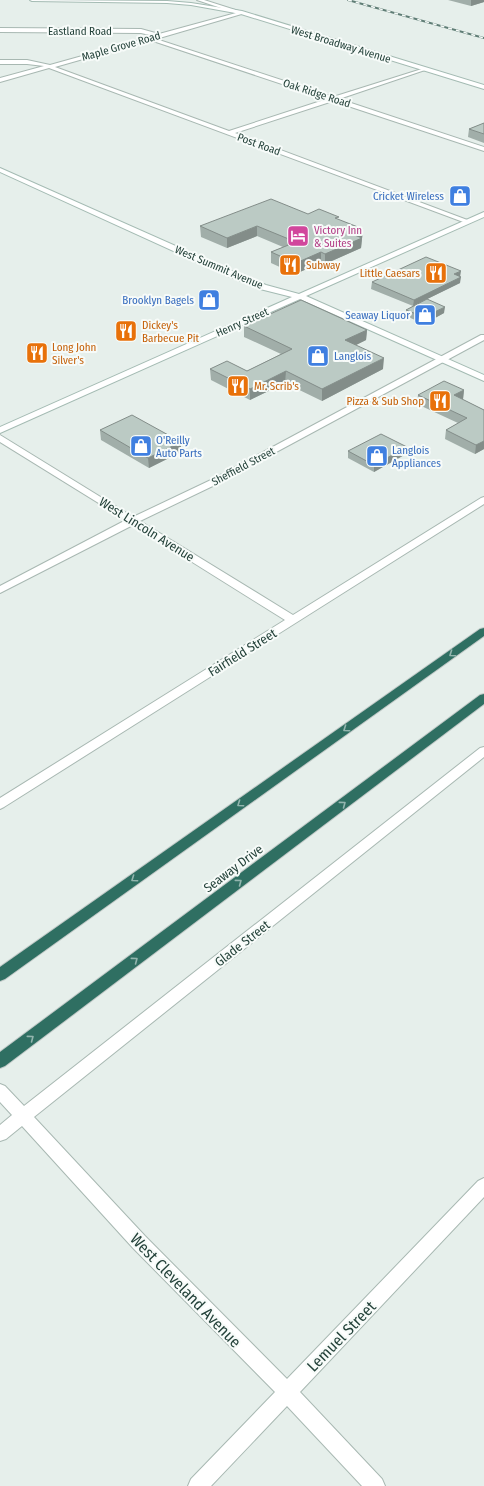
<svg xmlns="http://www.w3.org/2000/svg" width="484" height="1486" viewBox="0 0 484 1486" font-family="'Fira Sans Condensed',sans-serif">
	<rect width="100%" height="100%" fill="#e6efeb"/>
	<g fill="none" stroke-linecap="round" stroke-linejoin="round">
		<g stroke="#a8b8b2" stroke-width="2">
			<g id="street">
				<path d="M197,0H204L245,13L156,39L333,97L425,68V70L339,99L484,147V151L333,101L235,133L470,221V223H466L49,68L0,82V78L44,66L27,64H0V60H27L50,65L154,36L141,33L0,32V28L141,29L159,34L236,13ZM150,40L327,99L229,131L55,67Z"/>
				<path d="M481,335H484V340L219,483L140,521L293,615L481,498L484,497V504L4,807L0,809V798L285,620L133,525L0,593V586L126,520L0,442V435L133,517L213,479Z"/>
				<path d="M484,747V757L34,1117L145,1236L287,1379L478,1181L484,1178V1197L300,1392L382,1479L385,1486H362L287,1406L211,1486H188L191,1479L275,1392L133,1248L22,1126L6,1139L0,1141V1125L12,1115L0,1102V1084L5,1086L24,1106L480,748Z"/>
			</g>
		</g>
		<g stroke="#a4bbb3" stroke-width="2">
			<g id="secondary">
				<path d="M30,0L167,1L191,3L242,11L484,85V89L241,14L191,5L167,3L32,1Z"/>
				<path d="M0,168L232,271L266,285L299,294L484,212V217L306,296L484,375V381L300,299L0,433V427L292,297L260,289L226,275L0,172Z"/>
			</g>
		</g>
		<g stroke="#c2cac8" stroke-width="2">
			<g id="highway">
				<path d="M484,628V636L5,979L0,981V967L480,629Z"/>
				<path d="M484,694V704L5,1066L0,1068V1052L480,695Z"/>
			</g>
		</g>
		<use href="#street" fill="#fff" fill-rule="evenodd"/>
		<use href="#secondary" fill="#fff" fill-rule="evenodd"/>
		<use href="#highway" fill="#2f6f62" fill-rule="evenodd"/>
		<g stroke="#5f7d75" stroke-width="2">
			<path id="rail" d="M348,0L484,38"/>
		</g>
		<use href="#rail" stroke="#f7fbf9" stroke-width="1.5" stroke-dasharray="4" stroke-linecap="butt"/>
	</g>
	<g fill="#a1aea9">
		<path d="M448,0H484V2L471,6Z"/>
		<path d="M484,123V143L468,137L469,129Z"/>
		<path d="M339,220L363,229L361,248L325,264L321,263L295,274L271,263V252L283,247L257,236L227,248L201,237L200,226Z"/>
		<path d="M460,277V283L427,299L444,313L424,324L406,316V310L413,306L371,289L372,282Z"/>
		<path d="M244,326L367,330L366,340L356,345L383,369L322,401L285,383L250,400L211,380L210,369L247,371L281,354L244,337Z"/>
		<path d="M464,390L463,399H462L484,410V449L475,454L445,439L446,430L458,423L417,404L418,395Z"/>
		<path d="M100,430L181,452L149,468L101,440Z"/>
		<path d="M348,451L406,454L374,472L348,458Z"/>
	</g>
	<g fill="#838d89">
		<path d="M471,0H484V2L471,6Z"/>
		<path d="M257,226V236L227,248V238Z"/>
		<path d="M363,229L361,248L325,264V254L352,234Z"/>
		<path d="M321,252V263L295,274L296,263Z"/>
		<path d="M461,271L460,277L454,274Z"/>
		<path d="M461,277L460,283L413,306L414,300Z"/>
		<path d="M445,307L444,313L424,324V317Z"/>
		<path d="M367,330L366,340L344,351L345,340Z"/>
		<path d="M384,358L383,369L322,401V389Z"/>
		<path d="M286,371L285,383L250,400V389Z"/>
		<path d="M464,390L463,399L453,404L454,395Z"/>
		<path d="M484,441V449L475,454L476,445Z"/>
		<path d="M181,442V452L149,468L148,458Z"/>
		<path d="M407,447L406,454L374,472V465Z"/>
	</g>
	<g fill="#bbcac4" stroke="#838d89">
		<path d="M484,123V134L469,129Z"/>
		<path d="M271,199L308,214L319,209L339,217L335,218L363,229L352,234L362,238L325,254L321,252L296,263L271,252L296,242L257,226L227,238L200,226Z"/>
		<path d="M426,257L461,271L454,274L461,277L414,300L372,282Z"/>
		<path d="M427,299L445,307L424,317L406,310Z"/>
		<path d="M301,300L367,330L345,340L384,358L322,389L286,371L250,389L210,369L227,361L247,371L292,349L244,326Z"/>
		<path d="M444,381L464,390L454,395L484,410V441L476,445L446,430L467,418L418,395Z"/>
		<path d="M132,415L181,442L148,458L100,430Z"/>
		<path d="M381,434L407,447L374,465L348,451Z"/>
	</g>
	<defs><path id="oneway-chevron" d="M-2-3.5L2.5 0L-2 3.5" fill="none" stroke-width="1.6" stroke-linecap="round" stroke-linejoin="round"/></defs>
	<g stroke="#93b5ae">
		<use href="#oneway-chevron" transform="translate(452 654) rotate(145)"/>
		<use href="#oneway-chevron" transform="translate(346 729) rotate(145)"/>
		<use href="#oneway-chevron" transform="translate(240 804) rotate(145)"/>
		<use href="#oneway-chevron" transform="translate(343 804) rotate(-37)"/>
		<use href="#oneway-chevron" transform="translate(134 879) rotate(145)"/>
		<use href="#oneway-chevron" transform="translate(239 882) rotate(-37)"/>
		<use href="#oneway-chevron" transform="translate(135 960) rotate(-37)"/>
		<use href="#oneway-chevron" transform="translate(31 1038) rotate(-37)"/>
	</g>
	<defs>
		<g id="shop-square" transform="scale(1.15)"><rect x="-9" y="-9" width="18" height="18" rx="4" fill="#3f7fe0" stroke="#f7fbf9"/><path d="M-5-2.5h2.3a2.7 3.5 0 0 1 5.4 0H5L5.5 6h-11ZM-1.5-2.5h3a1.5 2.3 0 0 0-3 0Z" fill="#fff"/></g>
		<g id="hotel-square" transform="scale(1.15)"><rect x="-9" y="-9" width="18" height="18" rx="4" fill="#d1479c" stroke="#f7fbf9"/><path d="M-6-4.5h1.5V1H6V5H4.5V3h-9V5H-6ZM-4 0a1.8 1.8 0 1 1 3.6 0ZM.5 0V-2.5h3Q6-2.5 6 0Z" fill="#fff"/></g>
		<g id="restaurant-square" transform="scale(1.15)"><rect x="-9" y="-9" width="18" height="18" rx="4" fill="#e8710a" stroke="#f7fbf9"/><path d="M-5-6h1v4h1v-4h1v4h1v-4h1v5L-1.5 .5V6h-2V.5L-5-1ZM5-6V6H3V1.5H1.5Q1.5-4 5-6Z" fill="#fff"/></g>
	</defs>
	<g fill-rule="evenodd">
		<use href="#shop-square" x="460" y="196"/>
		<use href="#hotel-square" x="298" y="236"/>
		<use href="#restaurant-square" x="290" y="265"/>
		<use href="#restaurant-square" x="436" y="273"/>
		<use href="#shop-square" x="209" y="300"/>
		<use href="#shop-square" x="425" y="315"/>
		<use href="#restaurant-square" x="126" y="331"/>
		<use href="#restaurant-square" x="37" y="353"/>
		<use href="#shop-square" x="318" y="356"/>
		<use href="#restaurant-square" x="238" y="386"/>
		<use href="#restaurant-square" x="440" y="401"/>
		<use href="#shop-square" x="141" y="446"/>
		<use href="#shop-square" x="377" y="456"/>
	</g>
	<g text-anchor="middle" stroke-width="4" stroke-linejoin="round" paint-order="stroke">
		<g font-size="11" fill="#24423a" stroke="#f7fbf9">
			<text x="80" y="35">Eastland Road</text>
			<text transform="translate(341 44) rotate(17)" y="4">West Broadway Avenue</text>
			<text transform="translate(121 46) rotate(-16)" y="4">Maple Grove Road</text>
			<text transform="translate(317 93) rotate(18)" y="4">Oak Ridge Road</text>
			<text transform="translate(259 144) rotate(20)" y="4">Post Road</text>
			<text transform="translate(219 267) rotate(23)" y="4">West Summit Avenue</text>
			<text transform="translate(242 322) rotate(-24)" y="4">Henry Street</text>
			<text transform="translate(243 466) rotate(-28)" y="4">Sheffield Street</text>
		</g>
		<g font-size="11" fill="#366cbe" stroke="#f7fbf9" text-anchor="end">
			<text x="444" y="200">Cricket Wireless</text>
			<text x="194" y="304">Brooklyn Bagels</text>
			<text x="410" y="319">Seaway Liquor</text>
			<text x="334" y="360" text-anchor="start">Langlois</text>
			<text x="156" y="444" text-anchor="start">O'Reilly<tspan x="156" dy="13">Auto Parts</tspan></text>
			<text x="392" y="454" text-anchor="start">Langlois<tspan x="392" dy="13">Appliances</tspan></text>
		</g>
		<g font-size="11" fill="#b23c85" stroke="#f7fbf9" text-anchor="start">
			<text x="314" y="234">Victory Inn<tspan x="314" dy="13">&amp; Suites</tspan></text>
		</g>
		<g font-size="11" fill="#c56008" stroke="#f7fbf9" text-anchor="start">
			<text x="306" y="269">Subway</text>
			<text x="420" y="277" text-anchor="end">Little Caesars</text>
			<text x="142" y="329">Dickey's<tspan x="142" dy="13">Barbecue Pit</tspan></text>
			<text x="52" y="351">Long John<tspan x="52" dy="13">Silver's</tspan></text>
			<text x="254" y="390">Mr. Scrib's</text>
			<text x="424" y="405" text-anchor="end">Pizza &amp; Sub Shop</text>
		</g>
		<g font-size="13" fill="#24423a" stroke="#f7fbf9">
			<text transform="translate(147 529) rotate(32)" y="5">West Lincoln Avenue</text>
			<text transform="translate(242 652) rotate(-32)" y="5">Fairfield Street</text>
			<text transform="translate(233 868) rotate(-37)" y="5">Seaway Drive</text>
			<text transform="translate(242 943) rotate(-38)" y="5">Glade Street</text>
		</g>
		<g font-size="16" fill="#24423a" stroke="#f7fbf9">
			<text transform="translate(186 1290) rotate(46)" y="6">West Cleveland Avenue</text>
			<text transform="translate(341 1336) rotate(-46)" y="6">Lemuel Street</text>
		</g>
	</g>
</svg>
